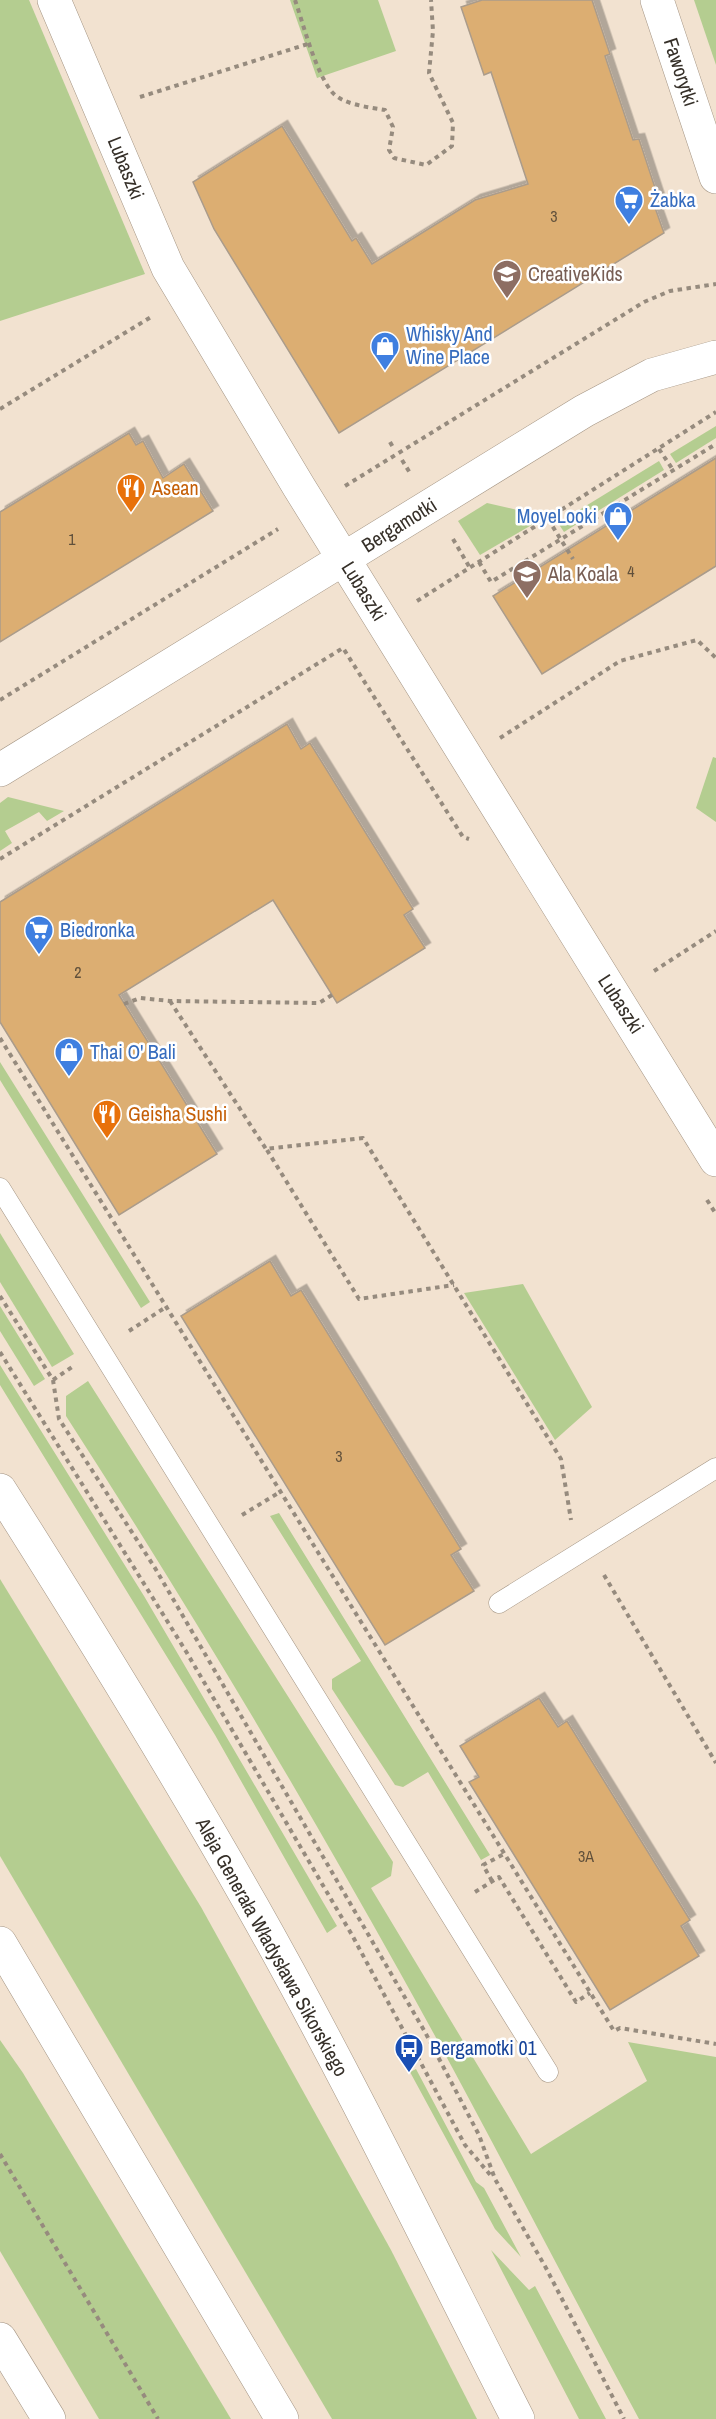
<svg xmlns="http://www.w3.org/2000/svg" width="716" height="2419" viewBox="0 0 716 2419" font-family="'Archivo Narrow',sans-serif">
	<defs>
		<filter id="shadow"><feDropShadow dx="5.5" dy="-5.5" stdDeviation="0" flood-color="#0004"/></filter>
	</defs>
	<rect width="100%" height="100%" fill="#f2e2d0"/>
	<g fill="#b4cd90">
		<path d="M0,0H29L145,274L0,321Z"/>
		<path d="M290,0H378L396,51L317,78Z"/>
		<path d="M694,0H716V65Z"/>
		<path d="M716,426V438L676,463L670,454Z"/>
		<path d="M659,461L664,470L564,532L558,523Z"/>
		<path d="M487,503L535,514V523L480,555L458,521Z"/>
		<path d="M713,757L716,758V822L696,808Z"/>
		<path d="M8,797L64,811L47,821L39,812L5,831L12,843L0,851V803Z"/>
		<path d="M0,1062L150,1302L141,1308L0,1080Z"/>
		<path d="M0,1233L74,1354L52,1367L0,1282Z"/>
		<path d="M523,1284L592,1407L555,1440L464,1293Z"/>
		<path d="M0,1306L45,1379L34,1386L0,1331Z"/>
		<path d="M0,1365L144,1596L337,1926L327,1933L215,1735L0,1385Z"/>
		<path d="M88,1381L393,1862L391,1876L371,1888L531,2154L647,2081L628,2042L716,2057V2419H639C558,2269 481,2117 398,1969C293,1781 183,1597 66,1416V1396Z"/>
		<path d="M279,1513L490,1855L481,1860L428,1772L403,1787L395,1785L332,1689V1679L361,1661L270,1516Z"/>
		<path d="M0,1579L201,1907L391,2250L477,2419H332L0,1856Z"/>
		<path d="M0,2040L23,2073L231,2419H99L0,2251Z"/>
		<path d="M416,2069L476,2182L484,2188L521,2257L495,2229L410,2072Z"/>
		<path d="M491,2250L529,2290L535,2286L606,2419H579Z"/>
	</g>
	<g fill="#dcae72" stroke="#ab9c8b" stroke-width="1.5" filter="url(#shadow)">
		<path d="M482,0H592L610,54L605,56L633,140L639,139L659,200L653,202L664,233L339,433L214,229L193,182L282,126L352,241L356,238L372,264L475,200L528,184L491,72L484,75L461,7Z"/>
		<path d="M129,433L136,445L143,441L163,478L184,464L213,511L0,642V512Z"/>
		<path d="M716,458V566L542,674L493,596Z"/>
		<path d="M287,724L301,749L310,743L413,909L404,915L425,948L337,1003L273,900L119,995L217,1154L119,1215L0,1022V902Z"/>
		<path d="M270,1261L291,1296L301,1290L461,1549L451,1555L474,1591L385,1645L181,1316Z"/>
		<path d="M539,1698L558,1727L567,1721L690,1920L681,1926L699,1956L610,2010L469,1782L479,1777L460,1746Z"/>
	</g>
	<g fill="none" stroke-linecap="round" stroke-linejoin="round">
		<g stroke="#a49584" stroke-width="21">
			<g id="service">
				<path d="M0,1188L548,2072"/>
				<path d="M499,1603L716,1468"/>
			</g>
		</g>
		<g stroke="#a49584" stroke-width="34">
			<g id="minor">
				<path d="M54,0L168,268L299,487L716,1160"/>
				<path d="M657,0L716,177"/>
				<path d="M0,770L584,411L652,375L716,357"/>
				<path d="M0,2339L49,2419"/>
			</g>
		</g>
		<g stroke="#a49584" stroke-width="34">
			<g id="primary">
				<path d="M0,1490C87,1627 172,1765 252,1906C347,2074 431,2248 518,2419"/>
				<path d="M0,1943L282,2419"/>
			</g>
		</g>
		<g stroke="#968b7e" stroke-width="4" stroke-dasharray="4.5 4.5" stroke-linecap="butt">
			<path d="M295,0C304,26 315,71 332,92C343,105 369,107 385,110L393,127L389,150L394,158L426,165L452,146L453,123L429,73L433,31L431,0"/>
			<path d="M140,97L311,43"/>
			<path d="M0,409L151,317"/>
			<path d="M390,442L394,449"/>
			<path d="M659,449L673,470"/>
			<path d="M402,460L410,473"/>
			<path d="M345,486L644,302L670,291L716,284"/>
			<path d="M548,519L573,559"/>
			<path d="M453,539L470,568"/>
			<path d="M479,562L491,582L716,444"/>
			<path d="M417,601L716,412"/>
			<path d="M0,700L278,529"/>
			<path d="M500,738L620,661L697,640L716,658"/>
			<path d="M0,859L343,648L463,837L469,839"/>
			<path d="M654,971L716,931"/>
			<path d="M170,1001L266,1149L363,1138L561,1459L571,1520"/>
			<path d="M124,1004L140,998L170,1001L319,1003L332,995"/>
			<path d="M0,1038L614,2031L620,2028L716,2044"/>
			<path d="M267,1150L359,1299L454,1285"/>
			<path d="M707,1200L716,1214"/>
			<path d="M0,1296L53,1380L59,1419L155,1568L425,2032L479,2135L495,2179L546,2268L624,2419"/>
			<path d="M129,1331L166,1307"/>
			<path d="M0,1352L187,1653L352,1935L465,2145L492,2177"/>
			<path d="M53,1380L72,1367"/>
			<path d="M242,1515L280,1492"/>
			<path d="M604,1575L716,1763"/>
			<path d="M492,1881L483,1865L504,1854"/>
			<path d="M475,1892L499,1877L576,2002L590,1993"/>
			<path d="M0,2154L158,2419"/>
		</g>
		<use href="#service" stroke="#fff" stroke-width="20"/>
		<use href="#minor" stroke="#fff" stroke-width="33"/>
		<use href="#primary" stroke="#fff" stroke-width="33"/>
	</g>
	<defs>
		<g id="supermarket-pin" transform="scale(1.5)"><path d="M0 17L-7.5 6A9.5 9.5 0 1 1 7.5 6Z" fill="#3f7fe0" stroke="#fff"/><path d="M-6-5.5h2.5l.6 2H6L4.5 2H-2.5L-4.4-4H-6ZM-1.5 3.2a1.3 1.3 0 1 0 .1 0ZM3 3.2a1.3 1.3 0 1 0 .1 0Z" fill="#fff"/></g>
		<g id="school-pin" transform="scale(1.5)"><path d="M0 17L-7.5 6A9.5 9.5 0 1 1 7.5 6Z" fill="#8d6e63" stroke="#fff"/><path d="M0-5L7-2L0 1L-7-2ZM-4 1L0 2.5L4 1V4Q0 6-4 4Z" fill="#fff"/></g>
		<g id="shop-pin" transform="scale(1.5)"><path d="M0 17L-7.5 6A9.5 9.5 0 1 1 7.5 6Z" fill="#3f7fe0" stroke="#fff"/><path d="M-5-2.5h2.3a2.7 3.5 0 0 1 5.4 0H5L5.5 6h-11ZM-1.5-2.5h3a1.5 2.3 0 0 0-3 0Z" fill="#fff"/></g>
		<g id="restaurant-pin" transform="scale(1.5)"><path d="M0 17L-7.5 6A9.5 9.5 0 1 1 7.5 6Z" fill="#e8710a" stroke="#fff"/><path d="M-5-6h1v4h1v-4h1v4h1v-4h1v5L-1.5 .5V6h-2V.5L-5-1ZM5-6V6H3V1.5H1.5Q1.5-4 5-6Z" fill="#fff"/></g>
		<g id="bus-pin" transform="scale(1.5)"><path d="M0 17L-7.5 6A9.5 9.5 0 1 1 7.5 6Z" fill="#1a4fb4" stroke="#fff"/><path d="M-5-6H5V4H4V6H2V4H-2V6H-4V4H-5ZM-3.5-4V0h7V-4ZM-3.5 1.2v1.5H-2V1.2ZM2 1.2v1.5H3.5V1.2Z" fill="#fff"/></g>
	</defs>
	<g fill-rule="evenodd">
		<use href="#supermarket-pin" x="629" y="200"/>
		<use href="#school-pin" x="507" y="274"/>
		<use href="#shop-pin" x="385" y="346"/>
		<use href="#restaurant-pin" x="131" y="488"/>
		<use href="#shop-pin" x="618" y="516"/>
		<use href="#school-pin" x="527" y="574"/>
		<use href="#supermarket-pin" x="39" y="930"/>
		<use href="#shop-pin" x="69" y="1052"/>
		<use href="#restaurant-pin" x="107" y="1114"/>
		<use href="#bus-pin" x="409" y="2048"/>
	</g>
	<g text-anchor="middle" stroke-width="5" stroke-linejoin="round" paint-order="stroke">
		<g font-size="16" fill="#60503b">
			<text x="554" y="222">3</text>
			<text x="72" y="545">1</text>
			<text x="631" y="577">4</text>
			<text x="78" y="978">2</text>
			<text x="339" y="1462">3</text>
			<text x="586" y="1862">3A</text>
		</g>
		<g font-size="20" fill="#363029" stroke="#fff">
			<text transform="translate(681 72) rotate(72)" y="7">Faworytki</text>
			<text transform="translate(126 168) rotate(68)" y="7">Lubaszki</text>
			<text transform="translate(399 525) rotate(-32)" y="7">Bergamotki</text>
			<text transform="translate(364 591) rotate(58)" y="7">Lubaszki</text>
			<text transform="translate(621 1004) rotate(57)" y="7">Lubaszki</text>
			<text transform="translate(272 1947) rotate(61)" y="7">Aleja Generała Władysława Sikorskiego</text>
		</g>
		<g font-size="20" fill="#366cbe" stroke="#fff" text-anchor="start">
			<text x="650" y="207">Żabka</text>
			<text x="406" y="341">Whisky And<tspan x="406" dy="23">Wine Place</tspan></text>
			<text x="597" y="523" text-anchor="end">MoyeLooki</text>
			<text x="60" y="937">Biedronka</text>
			<text x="90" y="1059">Thai O' Bali</text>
		</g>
		<g font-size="20" fill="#785e54" stroke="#fff" text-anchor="start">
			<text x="528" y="281">CreativeKids</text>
			<text x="548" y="581">Ala Koala</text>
		</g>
		<g font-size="20" fill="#c56008" stroke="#fff" text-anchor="start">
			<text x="152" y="495">Asean</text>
			<text x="128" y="1121">Geisha Sushi</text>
		</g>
		<g font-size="20" fill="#164399" stroke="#fff" text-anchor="start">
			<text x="430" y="2055">Bergamotki 01</text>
		</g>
	</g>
</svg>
